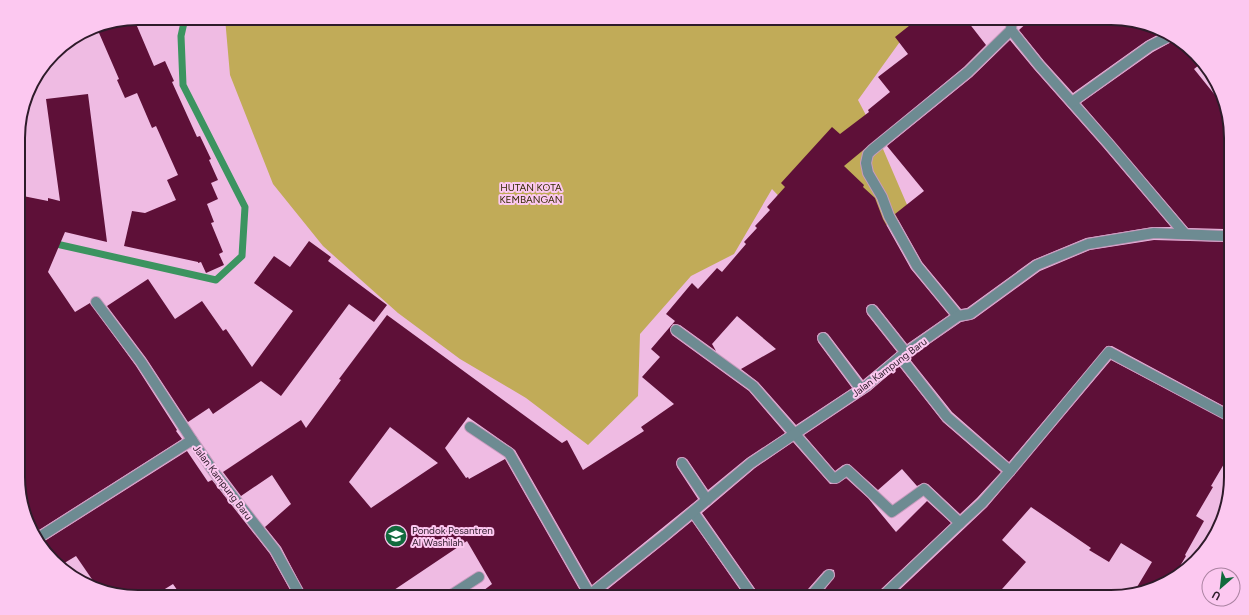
<svg xmlns="http://www.w3.org/2000/svg" width="1249" height="615" viewBox="0 0 1249 615" font-family="Figtree,sans-serif">
	<rect width="100%" height="100%" fill="#efbbe3"/>
	<path fill="#c1ab58" d="M225,18H917L858,100L880,142L911,214L830,250L772,189L734,254L691,276L640,334L638,396L588,445L526,398L460,359L398,313L323,246L273,184L230,75Z"/>
	<g fill="none" stroke-linecap="round" stroke-linejoin="round">
		<path stroke="#3c9460" stroke-width="7" d="M52,243L216,280L242,256L245,207L183,85L181,36L185,18"/>
	</g>
	<g fill="#5e1038" fill-rule="evenodd">
		<path d="M919,18H965L986,45L964,67L844,166L864,185L863,187L875,198L883,219L911,269L949,315L907,344L877,306L874,304L868,305L866,308L867,314L897,352L863,380L828,334L825,332L819,333L817,336L818,342L852,388L796,425L758,382L741,369L776,349L737,316L712,344L716,351L680,325L673,324L670,329L672,335L749,391L785,433L747,458L708,490L687,459L682,457L678,458L676,463L677,467L698,499L592,585L515,450L468,417L445,448L466,478L468,477L469,479L505,459L582,594L581,597H475L492,584L467,541L394,590L400,597H307L281,547L265,527L291,504L272,475L241,496L223,472L301,420L306,428L341,380L339,379L387,315L562,443L567,440L583,470L644,431L641,427L674,404L642,377L660,357L651,349L675,321L666,314L692,283L698,289L717,268L722,272L746,244L744,242L757,228L755,226L770,210L767,207L785,187L781,183L832,127L840,134L869,112L868,110L890,92L878,77L908,54L895,37ZM390,427L438,463L371,508L349,482Z"/>
		<path d="M1032,18H1111L1165,31L1146,41L1073,93L1044,61L1019,30Z"/>
		<path d="M134,19L154,66L165,61L174,81L172,82L197,137L200,136L211,159L209,160L218,180L211,183L218,199L207,204L214,222L211,223L223,252L219,254L224,265L206,273L201,262L198,263V262L124,246L132,211L145,213L176,200L167,180L178,175L156,126L152,128L137,93L125,98L117,80L119,79L96,26Z"/>
		<path d="M1010,40L1034,69L1103,147L1171,227H1153L1086,238L1033,260L967,308L961,309L922,262L895,214L924,191L887,146L972,77Z"/>
		<path d="M1175,40L1203,62L1194,69L1223,105L1230,123V228L1224,229L1188,228L1081,103L1153,52Z"/>
		<path d="M88,94L107,242L65,232L48,272L75,312L90,303L136,366L177,430L176,431L182,439L39,530L27,512L19,493L18,195L48,201V198L60,201L46,99Z"/>
		<path d="M1154,240L1225,242L1230,241L1231,410L1112,346H1107L1009,462L952,412L909,358L961,322L974,319L1040,271L1090,250Z"/>
		<path d="M309,241L331,257L328,261L387,305L374,322L349,304L281,396L261,381L213,414L209,408L188,422L146,358L107,306L148,279L175,319L202,301L223,331L226,329L252,367L293,311L254,283L274,256L290,267Z"/>
		<path d="M1111,360L1231,423V452L1211,486L1213,487L1196,516L1204,521L1185,555L1186,556L1173,578L1134,592L1152,562L1121,543L1109,562L1089,550L1091,548L1031,507L1002,540L1026,562L995,597H892L987,507Z"/>
		<path d="M899,366L943,422L1001,472L977,498L960,514L928,484L923,483L917,486L902,469L878,490L849,464L843,465L835,471L804,435L870,391Z"/>
		<path d="M793,442L830,484H836L846,478L868,498L896,532L927,501L951,523L878,592L876,597H825L822,593L835,576L834,570L830,569L824,571L801,597H779L776,591L766,590L762,592L759,597L758,593L702,513L755,468Z"/>
		<path d="M187,451L208,482L212,480L270,554L294,597H182L173,584L152,597H138L98,588L76,556L61,565L43,550L40,544Z"/>
		<path d="M692,521L745,597H598L669,540Z"/>
	</g>
	<g fill="none" stroke-linecap="round" stroke-linejoin="round">
		<g stroke="#c89bbe" stroke-width="12">
			<g id="street">
				<path d="M1012,18L1011,30L1039,65L1108,143L1185,234"/>
				<path d="M1072,102L1150,46L1170,36"/>
				<path d="M96,302L141,362L192,440"/>
				<path d="M872,310L906,353"/>
				<path d="M958,316L917,266L889,216L882,197L868,173L866,163L868,154L872,150L968,72L1011,30"/>
				<path d="M676,330L753,386L833,478H836L847,470L892,512L924,489L960,523L982,503L1010,471L1109,352L1231,417"/>
				<path d="M823,338L861,389"/>
				<path d="M900,357L947,417L1010,471"/>
				<path d="M470,427L509,453L590,595"/>
				<path d="M682,463L707,500"/>
				<path d="M693,512L753,597"/>
				<path d="M38,538L192,440L214,472L275,550L301,597"/>
				<path d="M448,597L479,577"/>
				<path d="M587,597L665,535L751,463L866,386L900,357L958,316L970,314L1037,265L1088,244L1154,233L1225,236L1230,234"/>
				<path d="M766,597H773"/>
				<path d="M810,597L829,575"/>
				<path d="M882,597L960,523"/>
			</g>
		</g>
		<g stroke="#c89bbe" stroke-width="12">
			<path id="secondary" d="M1218,530L1219,529"/>
		</g>
		<use href="#street" stroke="#6d8b92" stroke-width="10"/>
		<use href="#secondary" stroke="#3c6a75" stroke-width="10"/>
	</g>
	<defs>
		<g id="school-disc" transform="scale(1.15)"><circle r="9.5" fill="#116a3d" stroke="#fcc8f0"/><path d="M0-5L7-2L0 1L-7-2ZM-4 1L0 2.5L4 1V4Q0 6-4 4Z" fill="#fff"/></g>
	</defs>
	<g fill-rule="evenodd">
		<use href="#school-disc" x="396" y="536"/>
	</g>
	<g text-anchor="middle" stroke-width="4" stroke-linejoin="round" paint-order="stroke">
		<g font-size="10" fill="#332900" stroke="#fcc8f0">
			<text x="531" y="191">HUTAN KOTA<tspan x="531" dy="12">KEMBANGAN</tspan></text>
		</g>
		<g font-size="10" fill="#2e1b2a" stroke="#fcc8f0">
			<text transform="translate(889 367) rotate(-37)" y="4">Jalan Kampung Baru</text>
			<text transform="translate(223 482) rotate(53)" y="4">Jalan Kampung Baru</text>
		</g>
		<g font-size="10" fill="#2e1b2a" stroke="#fcc8f0" text-anchor="start">
			<text x="412" y="534">Pondok Pesantren<tspan x="412" dy="12">Al Washilah</tspan></text>
		</g>
	</g>
	<path d="M0 0H1249V615H0ZM138 25H1111A113 113 0 0 1 1224 138V477A113 113 0 0 1 1111 590H138A113 113 0 0 1 25 477V138A113 113 0 0 1 138 25Z" fill="#fcc8f0" fill-rule="evenodd"/>
	<path fill="none" stroke="#2e1b2a" stroke-width="2" d="M138 25H1111A113 113 0 0 1 1224 138V477A113 113 0 0 1 1111 590H138A113 113 0 0 1 25 477V138A113 113 0 0 1 138 25Z"/>
	<g transform="translate(1221 587) rotate(208)"><circle r="19" fill="#fcc8f0" stroke="#aa83a1"/>
	<path d="M0-3L7 15L0 10L-7 15Z" fill="#116a3d"/>
	<text y="-6" font-size="11" font-weight="bold" text-anchor="middle" fill="#2e1b2a">U</text>
	</g>
</svg>
